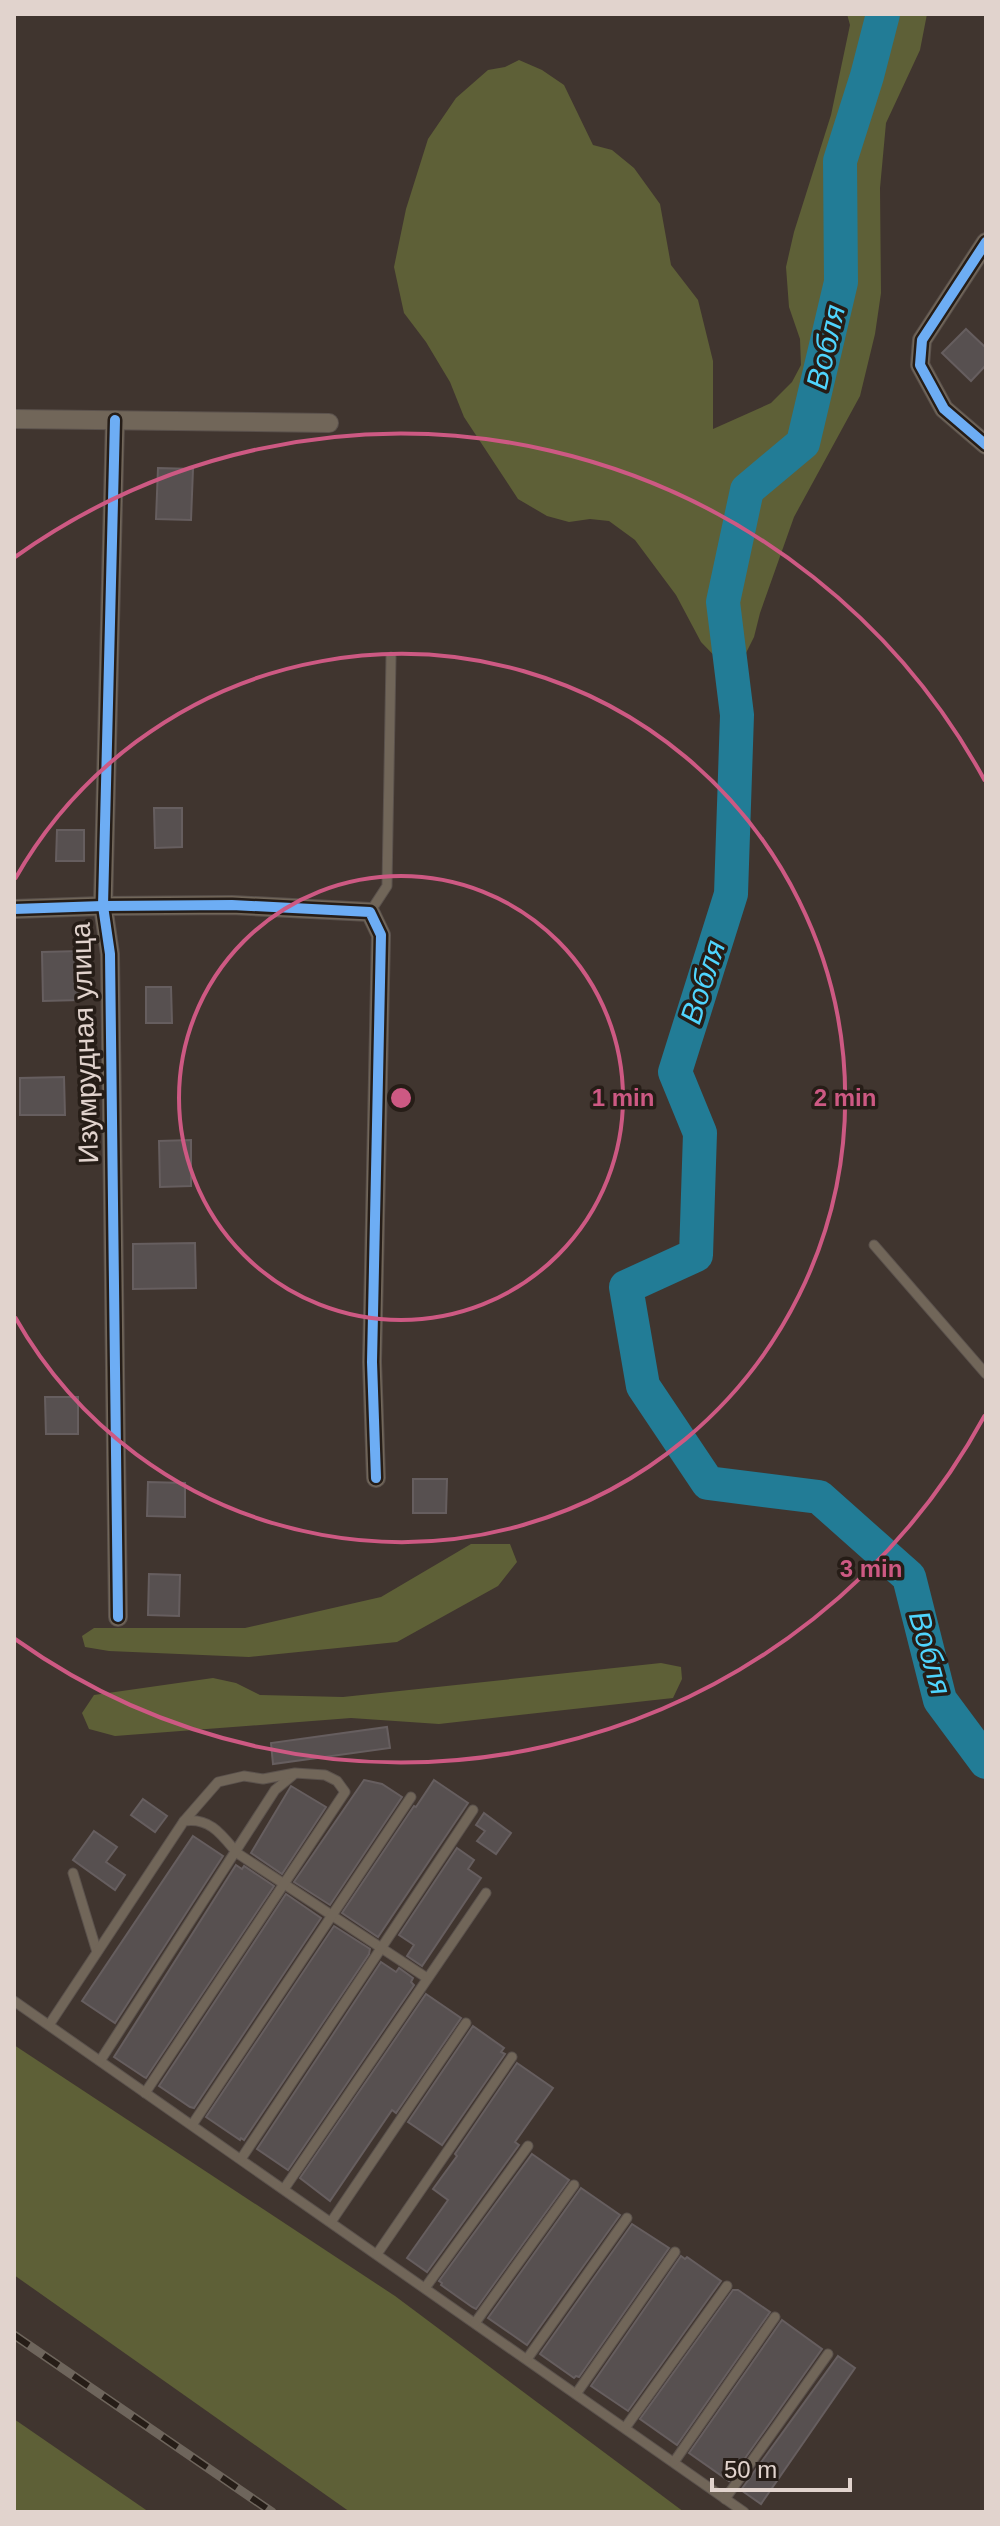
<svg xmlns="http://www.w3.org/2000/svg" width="1000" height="2526" viewBox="0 0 1000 2526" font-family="Arial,sans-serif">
	<rect width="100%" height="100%" fill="#40352f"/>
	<g fill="#5e6037">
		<path d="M847,14H927L920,50L886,123L880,188L881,293L875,334L860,396L794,517L760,613L754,637L740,665L730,672L701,642L676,595L635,540L609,521L590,519L569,522L547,516L518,499L464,417L450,382L426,342L404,313L394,267L406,209L428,139L456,98L488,70L505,67L519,60L542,70L564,85L593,145L612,150L634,168L660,204L671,265L698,300L713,361V429L771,403L792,382L801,365L800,339L789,307L786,267L794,232L831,115L850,25Z"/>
		<path d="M471,1544H510L517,1562L498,1586L397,1642L249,1657L109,1651L85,1647L82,1636L94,1628H245L381,1597Z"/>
		<path d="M661,1663L681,1667L682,1679L673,1698L439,1724L351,1718L115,1736L89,1729L82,1713L94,1695L213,1678L236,1683L260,1695L343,1697Z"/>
		<path d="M14,2045L395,2296L684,2512H350L14,2275Z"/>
		<path d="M14,2419L149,2512H14Z"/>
	</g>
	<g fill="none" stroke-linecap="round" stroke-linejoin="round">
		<path stroke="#227c96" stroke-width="34" d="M883,14L867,76L840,161L841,282L803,443L747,490L723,602L737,715L731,894L675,1072L700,1133L696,1255L626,1287L643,1386L708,1483L819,1497L909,1577L940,1700L986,1762"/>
	</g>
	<g fill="#575050" stroke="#665e5f" stroke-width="2">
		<path d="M966,329L986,348V365L971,381L942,353Z"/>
		<path d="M158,468L193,469L191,520L156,519Z"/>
		<path d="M154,808H182V847L155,848Z"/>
		<path d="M57,830H84V861H56Z"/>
		<path d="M80,951V1000L43,1001L42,952Z"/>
		<path d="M146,987H171L172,1023H146Z"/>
		<path d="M64,1077L65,1115H20V1078Z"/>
		<path d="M191,1140V1186L160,1187L159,1141Z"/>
		<path d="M195,1243L196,1288L133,1289V1244Z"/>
		<path d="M45,1397H78V1434H46Z"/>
		<path d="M413,1479H447L446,1513H413Z"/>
		<path d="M148,1482L185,1483V1517L147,1516Z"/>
		<path d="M149,1574L180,1575L179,1616L148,1615Z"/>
		<path d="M387,1727L390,1748L273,1764L271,1743Z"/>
		<path d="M364,1780L382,1784L402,1797L330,1905L294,1882Z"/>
		<path d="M434,1780L468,1803L378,1937L342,1913L414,1806L416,1807Z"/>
		<path d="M291,1786L326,1807L282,1874L251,1853Z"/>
		<path d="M143,1799L167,1816L155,1832L131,1815Z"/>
		<path d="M484,1813L511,1833L496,1854L477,1841L485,1831L476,1825Z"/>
		<path d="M94,1831L117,1847L106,1862L125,1875L115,1890L73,1860Z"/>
		<path d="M193,1836L223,1856L115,2023L82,2001Z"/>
		<path d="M457,1848L474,1860L468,1869L481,1878L422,1966L407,1956L414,1945L399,1935Z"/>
		<path d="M236,1865L242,1869L244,1866L274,1886L146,2078L144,2077L114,2057Z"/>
		<path d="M286,1894L321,1918L194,2108L190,2107L159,2086Z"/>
		<path d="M334,1926L370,1949L369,1954L244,2140L241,2138L240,2140L206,2117Z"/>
		<path d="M381,1962L396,1972L399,1968L413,1978L411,1982L414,1985L288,2170L257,2149Z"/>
		<path d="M426,1994L461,2018L396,2113L392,2110L330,2201L300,2178Z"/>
		<path d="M473,2026L504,2048L501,2052L505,2054L442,2145L408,2122Z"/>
		<path d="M517,2063L553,2088L515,2142L519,2145L427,2272L407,2258L448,2200L433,2189L457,2156L455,2154Z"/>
		<path d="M532,2154L569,2180L476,2309L472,2307L441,2285L442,2283L439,2281Z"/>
		<path d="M581,2188L620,2215L527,2345L488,2318Z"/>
		<path d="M632,2224L669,2248L579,2377L576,2376L574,2378L540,2354Z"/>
		<path d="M681,2256L685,2259L687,2257L721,2281L628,2411L591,2386Z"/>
		<path d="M733,2290H738L770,2312L677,2445L640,2419Z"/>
		<path d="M782,2320L822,2349L729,2481L689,2453Z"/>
		<path d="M838,2356L855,2368L761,2504L741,2490Z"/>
	</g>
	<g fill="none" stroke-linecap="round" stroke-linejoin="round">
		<g stroke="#5b524d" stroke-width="11">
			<g id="lane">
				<path d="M370,912L387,886L391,657"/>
				<path d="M874,1245L986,1374"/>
				<path d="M73,1873L97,1952"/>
				<path d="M14,2001L744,2512"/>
				<path d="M49,2025L184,1821C210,1817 222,1835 237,1853L427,1978"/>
				<path d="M100,2061L275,1790L293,1775"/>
				<path d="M145,2093L345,1792L337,1781L325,1775L295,1773L263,1779L244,1776L218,1782L184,1821"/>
				<path d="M192,2125L411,1797"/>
				<path d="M241,2159L473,1810"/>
				<path d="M284,2189L486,1893"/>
				<path d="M331,2222L466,2023"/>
				<path d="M377,2254L512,2057"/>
				<path d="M425,2288L528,2146"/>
				<path d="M475,2323L574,2185"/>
				<path d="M527,2359L627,2218"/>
				<path d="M576,2394L675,2252"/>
				<path d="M625,2428L727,2286"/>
				<path d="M674,2462L775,2317"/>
				<path d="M725,2499L828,2354"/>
			</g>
		</g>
		<g stroke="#5b524d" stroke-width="20">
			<g id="street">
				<path d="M986,242L922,340L920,365L944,409L986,445"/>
				<path d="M14,419L329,423"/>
				<path d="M115,420L103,906L110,954L118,1617"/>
				<path d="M14,909L103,906L232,905L370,912L381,935L372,1362L376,1478"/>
			</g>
		</g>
		<use href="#lane" stroke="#716659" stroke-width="9"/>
		<use href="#street" stroke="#716659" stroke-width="18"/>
		<g stroke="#6e655c" stroke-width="9">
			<path id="rail" d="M14,2335L272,2512"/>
		</g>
		<use href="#rail" stroke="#261d17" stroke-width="6" stroke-dasharray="18" stroke-linecap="butt"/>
		<g stroke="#261d17" stroke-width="15">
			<g id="cycleway">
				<path d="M986,242L922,340L920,365L944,409L986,445"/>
				<path d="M115,420L103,906L110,954L118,1617"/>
				<path d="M14,909L103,906L232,905L370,912L381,935L372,1362L376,1478"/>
			</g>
		</g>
		<use href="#cycleway" stroke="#6dadf4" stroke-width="10"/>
	</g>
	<g fill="none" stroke="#cd5983" stroke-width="4">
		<circle cx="401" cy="1098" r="222"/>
		<path d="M15 879A444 444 0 1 1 15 1317"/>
		<path d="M985 1415A665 665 0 0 1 15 1639M15 557A665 665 0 0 1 985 781"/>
	</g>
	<g text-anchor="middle" stroke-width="7" stroke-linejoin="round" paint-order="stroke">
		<g font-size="28" fill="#e1d3cd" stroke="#261d17">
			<text transform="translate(84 1043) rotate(-92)" y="10">Изумрудная улица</text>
		</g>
		<g font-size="30" font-style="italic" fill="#4fd4fd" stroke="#261d17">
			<text transform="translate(826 347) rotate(-77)" y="10">Вобля</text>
			<text transform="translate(703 982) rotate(-72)" y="10">Вобля</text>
			<text transform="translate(930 1653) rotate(74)" y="10">Вобля</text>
		</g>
	</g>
	<circle cx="401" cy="1098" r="12" fill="#cd5983" stroke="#261d17" stroke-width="4"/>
	<g font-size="24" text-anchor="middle" font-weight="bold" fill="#cd5983" stroke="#261d17" stroke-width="7" stroke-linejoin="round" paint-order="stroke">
		<text x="623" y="1106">1 min</text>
		<text x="845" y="1106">2 min</text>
		<text x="871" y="1577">3 min</text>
	</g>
	<rect width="1000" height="2526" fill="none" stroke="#e1d3cd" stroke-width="32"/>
	<path d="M712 2478v12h138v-12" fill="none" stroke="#e1d3cd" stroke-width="4"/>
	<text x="724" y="2478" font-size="24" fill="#e1d3cd" stroke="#261d17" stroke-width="6" paint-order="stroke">50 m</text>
</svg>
